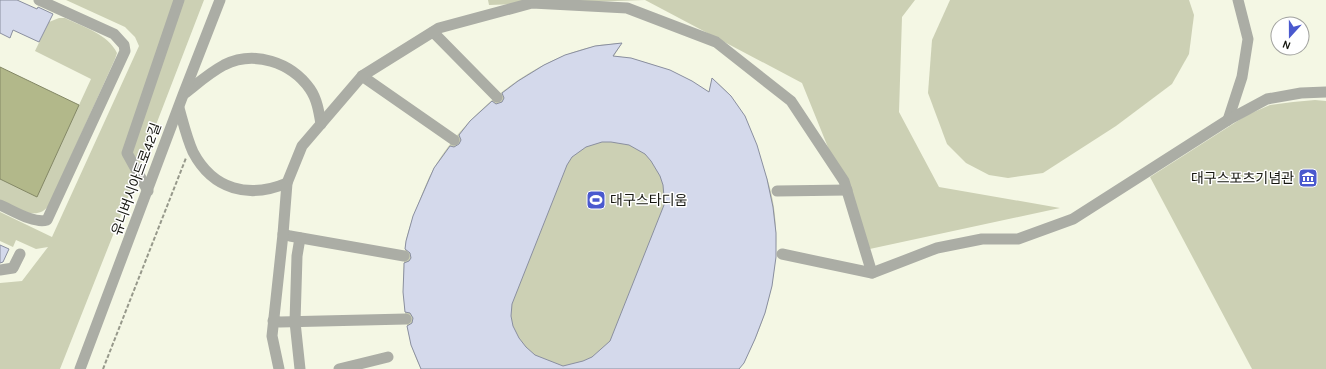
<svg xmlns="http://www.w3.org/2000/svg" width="1326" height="369" viewBox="0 0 1326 369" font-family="Karla,'Noto Sans KR',sans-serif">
	<rect width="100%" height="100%" fill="#f4f7e4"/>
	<g fill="#ccd0b4">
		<path d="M66,0H204L134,182L60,369H0V283L22,281L48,247L36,249L16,240L13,247L0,241V212L52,237L139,46L135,37L125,27Z"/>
		<path d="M488,0H915L902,17L899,112L939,187L1060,208L865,250L844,187L802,83L645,0L489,5Z"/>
		<path d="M950,0H1189L1194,15L1189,54L1172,84L1116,126L1043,173L1008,178L989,175L966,163L947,144L928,93L932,40Z"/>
		<path d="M59,18H65C83,27 108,34 117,53L115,59L49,205C37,223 15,207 0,200V179L37,196L91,79L35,51L49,22Z"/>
		<path d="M622,43L614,56C650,60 678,73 709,92L712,78C718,84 727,90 731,97C739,111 745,127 751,142C756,154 762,166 767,178C787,237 773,318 739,369H421C410,348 406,325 404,302C403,282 403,261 406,241C408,230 413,217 417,207C422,194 427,180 434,168C466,113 532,59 595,46C603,44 613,44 622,43Z"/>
		<path d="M1315,100L1326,101V369H1252L1150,177L1247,115L1270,105L1293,102Z"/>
	</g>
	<path fill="#b2b88a" stroke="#838765" d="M0,67L79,105L37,197L0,179Z"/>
	<g fill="#d4d9eb" stroke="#8a8f9f" fill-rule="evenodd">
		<path d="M0,0H17L37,9L38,7L53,14L39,42L13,30L10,38L0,33Z"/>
		<path d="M622,43L613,56L631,58L670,70L692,81L709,92L712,78L731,96L745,116L757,145L767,179L773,207L776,233V257L772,286L765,313L755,339L744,363L739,369H421L411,345L407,326L412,323L413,318L410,313L405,312L403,292L404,266V263L409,261L411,258L410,253L405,249L406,241L413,216L434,168L450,146L454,147L459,144L461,140L459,135L470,121L492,101L496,104L502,102L504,98L502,93L518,81L544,65L565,55L595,46ZM602,142H611L629,145L645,154L651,161L660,176L663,185L664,197V205L610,341L592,357L583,361L563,366L535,355L526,347L519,338L513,326L511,316L512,304L567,165L572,157L586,147Z"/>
		<path d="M0,245L9,249L3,262L0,263Z"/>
	</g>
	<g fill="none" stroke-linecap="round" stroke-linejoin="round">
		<path stroke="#97998b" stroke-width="2" stroke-dasharray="4 2" stroke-linecap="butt" d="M103,369L186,158"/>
		<g stroke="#abada5" stroke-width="11">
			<path d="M433,32L497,97"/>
			<path d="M362,76L454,140"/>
			<path d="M184,94C197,84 209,73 224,65C254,50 291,62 310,89C317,99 319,112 321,124"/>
			<path d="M179,108C183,122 187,139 193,152C213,190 249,199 287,183"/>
			<path d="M1228,120L1242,77L1248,39L1238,0"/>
			<path d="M148,191L127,153L179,0"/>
			<path d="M777,191L847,190"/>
			<path d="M0,205C12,210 34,224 47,220L125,51L124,45L114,34L39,0"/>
			<path d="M283,234L290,236L404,256"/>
			<path d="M782,254L872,273L937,248L982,239H1018L1073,219L1228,120L1267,99L1301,93L1326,92"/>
			<path d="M0,270L13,268L20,254"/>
			<path d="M273,321L280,322L406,319"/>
			<path d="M80,369L183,95L220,0"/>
			<path d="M279,369L272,336L283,234L287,183L302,146L362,76L439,28L532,3L627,8L716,42L791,101L844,181L872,273"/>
			<path d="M300,369L295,322L297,256L300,238"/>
			<path d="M339,369L388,357"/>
		</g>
	</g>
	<defs>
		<g id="museum-square" transform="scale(1)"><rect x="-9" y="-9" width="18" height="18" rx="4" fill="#4a59ce" stroke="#fff"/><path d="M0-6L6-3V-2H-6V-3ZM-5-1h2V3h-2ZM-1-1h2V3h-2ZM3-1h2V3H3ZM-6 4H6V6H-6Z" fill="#fff"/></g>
		<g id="stadium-square" transform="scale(1)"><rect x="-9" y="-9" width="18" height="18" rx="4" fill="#4a59ce" stroke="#fff"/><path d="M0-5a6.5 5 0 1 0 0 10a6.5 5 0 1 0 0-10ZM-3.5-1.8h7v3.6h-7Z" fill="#fff"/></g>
	</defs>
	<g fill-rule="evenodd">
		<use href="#museum-square" x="1308" y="178"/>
		<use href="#stadium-square" x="596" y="200"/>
	</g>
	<g text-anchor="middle" stroke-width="3" stroke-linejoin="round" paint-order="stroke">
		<g font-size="14" fill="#15160f" stroke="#fff" text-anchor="end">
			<text x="1294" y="183">대구스포츠기념관</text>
			<text x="610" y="205" text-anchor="start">대구스타디움</text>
		</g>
		<g font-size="14" fill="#15160f" stroke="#fff">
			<text transform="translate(136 179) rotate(-70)" y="5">유니버시아드로42길</text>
		</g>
	</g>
	<g transform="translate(1290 36) rotate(201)"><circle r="19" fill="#ffffff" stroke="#a1a29f"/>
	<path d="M0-3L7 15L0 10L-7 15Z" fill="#4a59ce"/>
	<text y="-6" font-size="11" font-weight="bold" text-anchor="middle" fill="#15160f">N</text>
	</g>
</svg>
